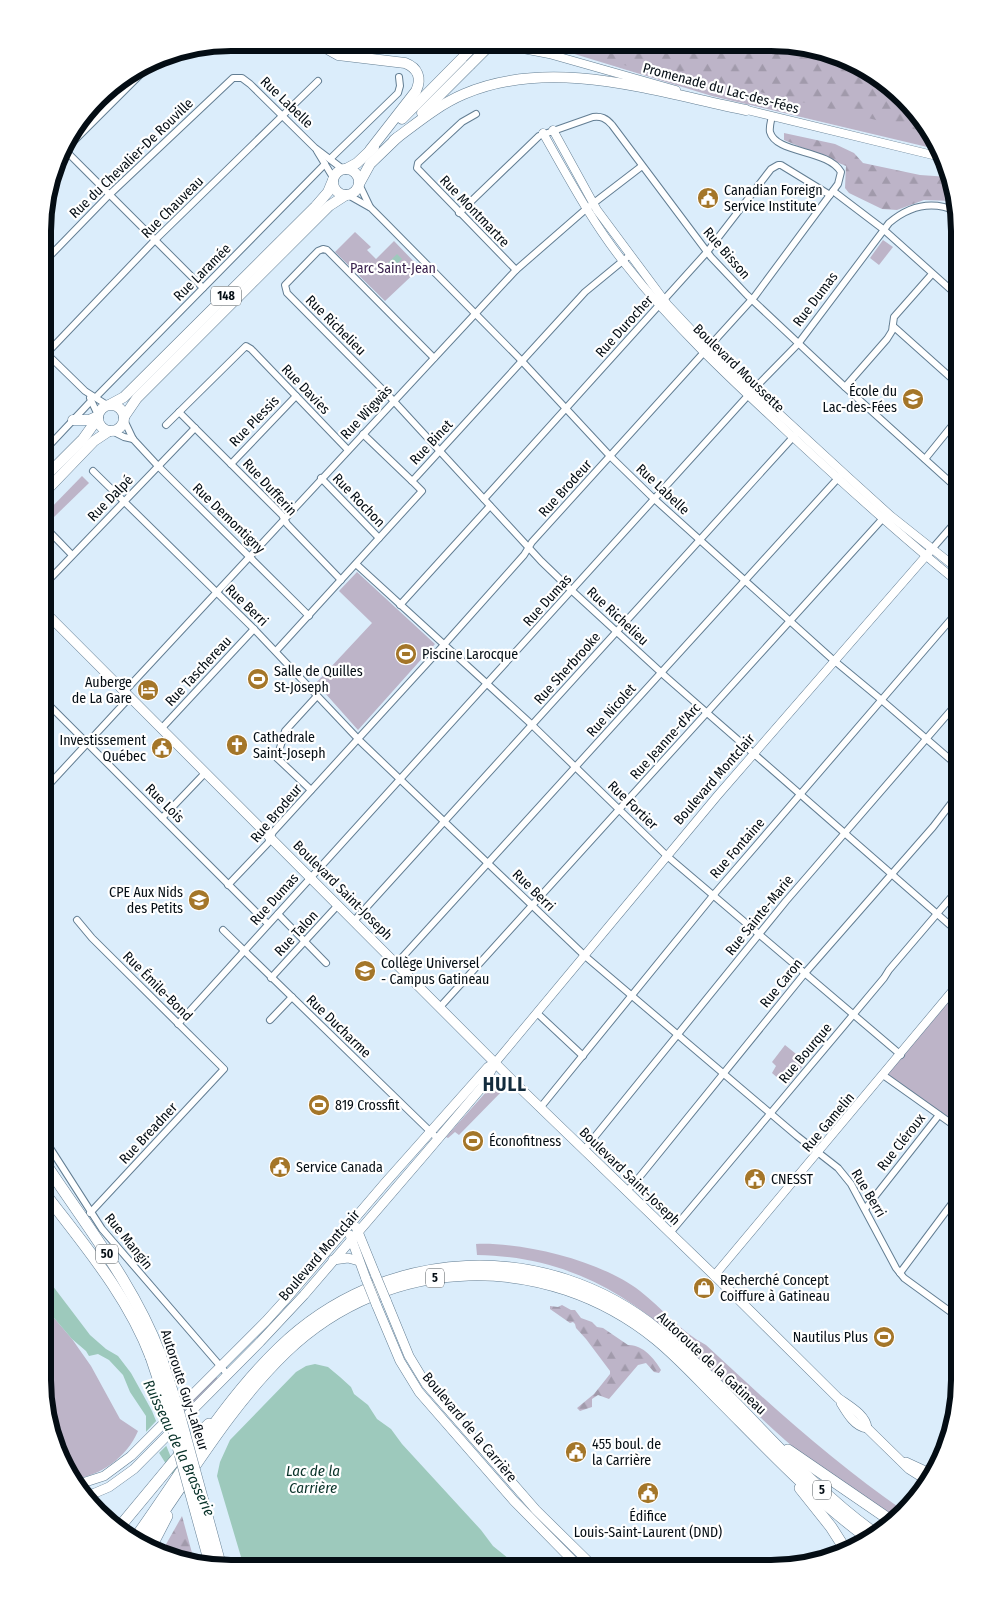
<svg xmlns="http://www.w3.org/2000/svg" width="1002" height="1611" viewBox="0 0 1002 1611" font-family="'Fira Sans Condensed',sans-serif">
	<defs>
		<pattern id="forest-firs" width="22" height="20" patternUnits="userSpaceOnUse" patternTransform="scale(1.25)"><rect width="22" height="20" fill="#bdb4c8"/><path d="M5 1l3.5 6h-7zM16 11l3.5 6h-7z" fill="#a19aab"/></pattern>
	</defs>
	<rect width="100%" height="100%" fill="#dbedfb"/>
	<g fill="#bdb4c8">
		<path d="M534,43L796,44L843,57L886,82L921,117L940,150L712,96L545,45Z"/>
		<path d="M355,232L371,247L367,250L376,259L394,241L420,268L385,301L335,252Z"/>
		<path d="M883,240L893,247L879,265L870,258Z"/>
		<path d="M82,476L89,483L53,518L47,512Z"/>
		<path d="M357,572L435,644L358,730L316,683L372,623L339,591Z"/>
		<path d="M959,983V1129L883,1075Z"/>
		<path d="M785,1045L806,1062L787,1086L772,1073L776,1066L772,1062Z"/>
		<path d="M503,1087L505,1088L459,1135L455,1132L448,1138L446,1137L487,1091L495,1088Z"/>
		<path d="M476,1244C525,1242 601,1261 640,1291C662,1308 681,1332 706,1345C769,1404 833,1462 904,1511L897,1518C860,1494 818,1470 785,1440C686,1352 623,1258 477,1255Z"/>
		<path d="M43,1305L72,1339L91,1366L120,1419L138,1431C127,1457 100,1477 72,1479L57,1452L43,1380Z"/>
		<path d="M216,1377L219,1379L184,1413L183,1410Z"/>
	</g>
	<g fill="url(#forest-firs)">
		<path d="M549,43L796,44L843,57L886,82L921,117L930,133L718,82L699,87Z"/>
		<path d="M784,133L835,144L854,153L863,163L920,175L949,177L953,201L924,200L897,210L882,209L849,193L845,188L846,166L784,140Z"/>
		<path d="M562,1305L571,1310H575L581,1318L592,1322L597,1327L603,1328L628,1345C642,1344 655,1359 661,1370L659,1373L654,1372L646,1363L638,1365L609,1399L598,1395L592,1399V1407L580,1411L577,1408L594,1394L610,1374V1371L586,1339L576,1328L575,1324L573,1322L570,1323L550,1309V1306L558,1307Z"/>
		<path d="M182,1516L195,1564L160,1555Z"/>
	</g>
	<g fill="#9dc9bc">
		<path d="M397,254L402,259L391,270L386,265Z"/>
		<path d="M403,642L417,656L410,664L395,651Z"/>
		<path d="M43,1273L90,1335L106,1349L118,1356L131,1373L152,1411L170,1455L197,1499L207,1567L201,1565L203,1548L188,1499L146,1432V1416L130,1392L123,1375L109,1360L98,1354L89,1356L86,1351L72,1339L43,1305Z"/>
		<path d="M315,1364L328,1367L340,1377L351,1387L354,1394L368,1405L377,1419L391,1429L402,1444L481,1530L493,1546L520,1568L244,1567L217,1476L220,1462L230,1440L296,1372L306,1366Z"/>
	</g>
	<path fill="#dbedfb" d="M158,1419L168,1444L157,1455L144,1434Z"/>
	<g fill="none" stroke-linecap="round" stroke-linejoin="round">
		<g stroke="#637e93" stroke-width="8">
			<g id="minor">
				<path d="M476,114L462,122L418,163L417,168L516,270"/>
				<path d="M62,147L203,288"/>
				<path d="M317,151L334,179"/>
				<path d="M60,155L157,58"/>
				<path d="M330,159L398,93L400,86L399,77"/>
				<path d="M359,184L370,207"/>
				<path d="M833,191L883,229L959,297"/>
				<path d="M348,195L371,208L384,221L519,358L610,456L651,496L831,658L878,697L959,767"/>
				<path d="M459,213L539,136L593,117C601,116 606,118 612,125L711,257L747,295L845,387L959,490"/>
				<path d="M44,262L109,195L233,78H242L250,84L315,148L344,170"/>
				<path d="M893,326L959,385"/>
				<path d="M44,351L85,391L107,405"/>
				<path d="M47,353L155,240L318,81"/>
				<path d="M434,358L327,250L323,249L318,251L285,285L287,293L390,397L541,561L569,588L666,677L959,933"/>
				<path d="M845,387L887,339L892,331L894,317L932,274"/>
				<path d="M96,397L325,164"/>
				<path d="M90,398L98,415"/>
				<path d="M179,412L282,515L287,524L341,580"/>
				<path d="M124,420L133,439L158,466L309,616"/>
				<path d="M166,425L246,346L251,349L348,450"/>
				<path d="M112,431L124,437L133,439"/>
				<path d="M363,434L412,481"/>
				<path d="M44,439L50,445"/>
				<path d="M44,451L91,401"/>
				<path d="M925,459L959,417"/>
				<path d="M231,464L296,396"/>
				<path d="M93,471L254,629L361,742L585,956L797,1136L838,1168L851,1184L896,1268L904,1278L959,1318"/>
				<path d="M321,478L379,538"/>
				<path d="M484,499L707,252L771,169L778,165H781L830,195"/>
				<path d="M44,526L72,555"/>
				<path d="M932,549L959,518"/>
				<path d="M356,564L530,723L667,856L901,1055"/>
				<path d="M44,585L195,428"/>
				<path d="M400,605L490,506"/>
				<path d="M276,651L422,491L412,481L416,477L585,292L630,255"/>
				<path d="M124,692L516,270L586,209L642,166"/>
				<path d="M43,699L268,924"/>
				<path d="M161,729L254,629"/>
				<path d="M311,790L277,758L285,731L317,696"/>
				<path d="M43,791L130,697"/>
				<path d="M162,818L205,773"/>
				<path d="M228,885L268,843L273,832L441,648L524,555L532,542L755,296L838,184L841,172C828,149 776,154 770,132C769,127 771,121 772,116"/>
				<path d="M278,914L326,963"/>
				<path d="M77,920L92,938L224,1069L90,1213"/>
				<path d="M354,921L795,435"/>
				<path d="M223,930L438,1139"/>
				<path d="M397,963L840,476"/>
				<path d="M271,978L338,905"/>
				<path d="M440,1007L886,515"/>
				<path d="M537,1013L583,1056"/>
				<path d="M270,1020L292,997"/>
				<path d="M178,1024L753,390L798,344L889,223C909,206 931,200 956,211"/>
				<path d="M883,1075L959,1129"/>
				<path d="M540,1108L716,892L959,610"/>
				<path d="M43,1137L102,1229L228,1375"/>
				<path d="M584,1150L786,901L959,701"/>
				<path d="M626,1191L633,1185L805,973L933,827L959,793"/>
				<path d="M865,1209L939,1115"/>
				<path d="M670,1233L884,978L889,970L959,888"/>
				<path d="M900,1273L959,1194"/>
				<path d="M951,1312L959,1301"/>
			</g>
		</g>
		<g stroke="#637e93" stroke-width="9">
			<g id="tertiary">
				<path d="M491,43L549,54L676,90"/>
				<path d="M743,109L945,158"/>
				<path d="M553,130L597,210L667,304L712,352L848,477L891,516L959,570"/>
				<path d="M543,133C569,179 593,224 626,265C676,329 735,383 794,438C848,488 902,537 959,583"/>
				<path d="M495,1063L718,795L932,549"/>
				<path d="M714,1276L959,983"/>
			</g>
		</g>
		<g stroke="#637e93" stroke-width="10">
			<g id="secondary">
				<path d="M44,611L519,1087L719,1280L838,1398C849,1406 866,1415 867,1428"/>
				<path d="M484,1086C495,1079 503,1078 514,1084"/>
				<path d="M356,1227L376,1276"/>
				<path d="M350,1235L366,1279"/>
				<path d="M333,1260L348,1258L359,1261"/>
				<path d="M386,1300L409,1356L426,1384L536,1510L595,1568"/>
				<path d="M376,1304L400,1361L419,1392L514,1501L580,1568"/>
				<path d="M841,1403C847,1413 855,1427 867,1428L909,1469L928,1481"/>
				<path d="M906,1462L932,1474"/>
				<path d="M76,1485L104,1476L131,1456L266,1321L285,1300L385,1183L488,1067L493,1064"/>
				<path d="M83,1496L95,1493L109,1487L134,1469L260,1342L304,1295L426,1153L482,1087L495,1063"/>
			</g>
		</g>
		<g stroke="#637e93" stroke-width="11">
			<g id="primary">
				<circle cx="346" cy="182" r="13"/>
				<path d="M111,404L124,397L315,207L328,192L333,180"/>
				<circle cx="111" cy="418" r="13"/>
				<path d="M124,417L137,398L329,206L346,195"/>
				<path d="M73,420H89L98,416"/>
				<path d="M44,478L83,439L98,418"/>
				<path d="M44,493L94,441L109,431"/>
			</g>
		</g>
		<g stroke="#637e93" stroke-width="11">
			<g id="trunk">
				<path d="M326,43L329,50L338,55L405,63C418,68 422,78 416,91L370,150"/>
				<path d="M422,113L470,65"/>
				<path d="M402,119L477,43"/>
				<path d="M394,140C417,123 438,105 464,94C553,56 656,92 746,110"/>
				<path d="M346,169L357,163L374,147"/>
				<path d="M359,184L370,164L398,137"/>
			</g>
		</g>
		<g stroke="#637e93" stroke-width="12">
			<g id="motorway">
				<path d="M43,1160C84,1223 133,1283 160,1354"/>
				<path d="M43,1191C83,1244 127,1294 151,1357"/>
				<path d="M788,1450L893,1522"/>
				<path d="M800,1488L831,1527L847,1552"/>
				<path d="M117,1530L190,1442L209,1424"/>
				<path d="M134,1540C181,1475 221,1404 279,1348C384,1246 546,1238 659,1331C736,1394 795,1477 877,1535"/>
				<path d="M141,1544C188,1479 228,1408 286,1352C389,1253 546,1250 656,1339C678,1357 697,1378 717,1398C766,1447 813,1498 869,1539"/>
				<path d="M150,1549L167,1516"/>
			</g>
		</g>
		<use href="#minor" stroke="#fff" stroke-width="6"/>
		<use href="#tertiary" stroke="#fff" stroke-width="8"/>
		<use href="#secondary" stroke="#fff" stroke-width="9"/>
		<use href="#primary" stroke="#fff" stroke-width="10"/>
		<use href="#trunk" stroke="#fff" stroke-width="10"/>
		<use href="#motorway" stroke="#fff" stroke-width="11"/>
		<g stroke="#637e93" stroke-width="10" stroke-linecap="butt">
			<g id="secondary-bridge">
				<path d="M376,1276L386,1300"/>
				<path d="M366,1279L376,1304"/>
			</g>
		</g>
		<g stroke="#637e93" stroke-width="11" stroke-linecap="butt">
			<path id="trunk-bridge" d="M470,65L492,43"/>
		</g>
		<g stroke="#637e93" stroke-width="12" stroke-linecap="butt">
			<g id="motorway-bridge">
				<path d="M160,1354L177,1406L221,1567"/>
				<path d="M151,1357L164,1396L211,1567"/>
			</g>
		</g>
		<use href="#secondary-bridge" stroke="#fff" stroke-width="9"/>
		<use href="#trunk-bridge" stroke="#fff" stroke-width="10"/>
		<use href="#motorway-bridge" stroke="#fff" stroke-width="11"/>
	</g>
	<defs>
		<g id="civic-disc" transform="scale(1.125)"><circle r="9.5" fill="#a47629" stroke="#fff"/><path d="M-.6-6.5H3V-4.5H.6V-3L4-1V1h2V6H-6V1h2V-1L-.6-3ZM-1.2 2.5V6h2.4V2.5Z" fill="#fff"/></g>
		<g id="school-disc" transform="scale(1.125)"><circle r="9.5" fill="#a47629" stroke="#fff"/><path d="M0-5L7-2L0 1L-7-2ZM-4 1L0 2.5L4 1V4Q0 6-4 4Z" fill="#fff"/></g>
		<g id="stadium-disc" transform="scale(1.125)"><circle r="9.5" fill="#a47629" stroke="#fff"/><path d="M0-5a6.5 5 0 1 0 0 10a6.5 5 0 1 0 0-10ZM-3.5-1.8h7v3.6h-7Z" fill="#fff"/></g>
		<g id="hotel-disc" transform="scale(1.125)"><circle r="9.5" fill="#a47629" stroke="#fff"/><path d="M-6-4.5h1.5V1H6V5H4.5V3h-9V5H-6ZM-4 0a1.8 1.8 0 1 1 3.6 0ZM.5 0V-2.5h3Q6-2.5 6 0Z" fill="#fff"/></g>
		<g id="church-disc" transform="scale(1.125)"><circle r="9.5" fill="#a47629" stroke="#fff"/><path d="M-1.2-6h2.4v3.5h3.3v2.4h-3.3V6h-2.4V-.1h-3.3v-2.4h3.3Z" fill="#fff"/></g>
		<g id="university-disc" transform="scale(1.125)"><circle r="9.5" fill="#a47629" stroke="#fff"/><path d="M0-5L7-2L0 1L-7-2ZM-4 1L0 2.5L4 1V4Q0 6-4 4Z" fill="#fff"/></g>
		<g id="shop-disc" transform="scale(1.125)"><circle r="9.5" fill="#a47629" stroke="#fff"/><path d="M-5-2.5h2.3a2.7 3.5 0 0 1 5.4 0H5L5.5 6h-11ZM-1.5-2.5h3a1.5 2.3 0 0 0-3 0Z" fill="#fff"/></g>
	</defs>
	<g fill-rule="evenodd">
		<use href="#civic-disc" x="708" y="198"/>
		<use href="#school-disc" x="913" y="399"/>
		<use href="#stadium-disc" x="406" y="654"/>
		<use href="#stadium-disc" x="258" y="679"/>
		<use href="#hotel-disc" x="148" y="690"/>
		<use href="#church-disc" x="237" y="745"/>
		<use href="#civic-disc" x="162" y="748"/>
		<use href="#school-disc" x="199" y="900"/>
		<use href="#university-disc" x="365" y="971"/>
		<use href="#stadium-disc" x="319" y="1105"/>
		<use href="#stadium-disc" x="473" y="1141"/>
		<use href="#civic-disc" x="280" y="1167"/>
		<use href="#civic-disc" x="755" y="1179"/>
		<use href="#shop-disc" x="704" y="1288"/>
		<use href="#stadium-disc" x="884" y="1337"/>
		<use href="#civic-disc" x="576" y="1452"/>
		<use href="#civic-disc" x="648" y="1493"/>
	</g>
	<g text-anchor="middle" stroke-width="4.5" stroke-linejoin="round" paint-order="stroke">
		<g fill="#fff" stroke="#4f565a" stroke-width="1">
			<rect x="211" y="286.5" width="30" height="19" rx="4"/>
			<rect x="96" y="1244.5" width="22" height="19" rx="4"/>
			<rect x="426" y="1268.5" width="18" height="19" rx="4"/>
			<rect x="813" y="1480.5" width="18" height="19" rx="4"/>
		</g>
		<g font-size="12" font-weight="bold" fill="#040d14">
			<text x="226" y="300">148</text>
			<text x="107" y="1258">50</text>
			<text x="435" y="1282">5</text>
			<text x="822" y="1494">5</text>
		</g>
		<g font-size="14" fill="#040d14" stroke="#fff">
			<text transform="translate(721 88) rotate(15)" y="5">Promenade du Lac-des-Fées</text>
			<text transform="translate(287 102) rotate(44)" y="5">Rue Labelle</text>
			<text transform="translate(131 158) rotate(-44)" y="5">Rue du Chevalier-De Rouville</text>
			<text transform="translate(172 207) rotate(-45)" y="5">Rue Chauveau</text>
			<text transform="translate(475 211) rotate(46)" y="5">Rue Montmartre</text>
			<text transform="translate(727 253) rotate(49)" y="5">Rue Bisson</text>
			<text transform="translate(202 272) rotate(-45)" y="5">Rue Laramée</text>
			<text transform="translate(815 299) rotate(-53)" y="5">Rue Dumas</text>
			<text transform="translate(336 325) rotate(45)" y="5">Rue Richelieu</text>
			<text transform="translate(624 326) rotate(-48)" y="5">Rue Durocher</text>
			<text transform="translate(739 368) rotate(44)" y="5">Boulevard Moussette</text>
			<text transform="translate(306 389) rotate(46)" y="5">Rue Davies</text>
			<text transform="translate(366 412) rotate(-47)" y="5">Rue Wìgwàs</text>
			<text transform="translate(254 421) rotate(-46)" y="5">Rue Plessis</text>
			<text transform="translate(431 442) rotate(-47)" y="5">Rue Binet</text>
			<text transform="translate(270 487) rotate(47)" y="5">Rue Dufferin</text>
			<text transform="translate(565 488) rotate(-48)" y="5">Rue Brodeur</text>
			<text transform="translate(663 489) rotate(43)" y="5">Rue Labelle</text>
			<text transform="translate(110 498) rotate(-46)" y="5">Rue Dalpé</text>
			<text transform="translate(359 500) rotate(46)" y="5">Rue Rochon</text>
			<text transform="translate(229 518) rotate(44)" y="5">Rue Demontigny</text>
			<text transform="translate(547 600) rotate(-48)" y="5">Rue Dumas</text>
			<text transform="translate(247 605) rotate(44)" y="5">Rue Berri</text>
			<text transform="translate(618 616) rotate(43)" y="5">Rue Richelieu</text>
			<text transform="translate(567 668) rotate(-48)" y="5">Rue Sherbrooke</text>
			<text transform="translate(198 671) rotate(-47)" y="5">Rue Taschereau</text>
			<text transform="translate(611 710) rotate(-48)" y="5">Rue Nicolet</text>
			<text transform="translate(665 741) rotate(-48)" y="5">Rue Jeanne-d'Arc</text>
			<text transform="translate(714 779) rotate(-49)" y="5">Boulevard Montclair</text>
			<text transform="translate(165 803) rotate(45)" y="5">Rue Lois</text>
			<text transform="translate(633 805) rotate(44)" y="5">Rue Fortier</text>
			<text transform="translate(276 813) rotate(-50)" y="5">Rue Brodeur</text>
			<text transform="translate(737 848) rotate(-49)" y="5">Rue Fontaine</text>
			<text transform="translate(343 890) rotate(45)" y="5">Boulevard Saint-Joseph</text>
			<text transform="translate(534 890) rotate(44)" y="5">Rue Berri</text>
			<text transform="translate(274 899) rotate(-48)" y="5">Rue Dumas</text>
			<text transform="translate(759 915) rotate(-51)" y="5">Rue Sainte-Marie</text>
			<text transform="translate(296 933) rotate(-47)" y="5">Rue Talon</text>
			<text transform="translate(781 983) rotate(-51)" y="5">Rue Caron</text>
			<text transform="translate(158 986) rotate(45)" y="5">Rue Émile-Bond</text>
			<text transform="translate(339 1026) rotate(44)" y="5">Rue Ducharme</text>
			<text transform="translate(805 1053) rotate(-50)" y="5">Rue Bourque</text>
			<text transform="translate(828 1122) rotate(-50)" y="5">Rue Gamelin</text>
			<text transform="translate(148 1133) rotate(-47)" y="5">Rue Breadner</text>
			<text transform="translate(901 1142) rotate(-52)" y="5">Rue Cléroux</text>
			<text transform="translate(630 1176) rotate(44)" y="5">Boulevard Saint-Joseph</text>
			<text transform="translate(869 1193) rotate(59)" y="5">Rue Berri</text>
			<text transform="translate(129 1241) rotate(51)" y="5">Rue Mangin</text>
			<text transform="translate(319 1255) rotate(-49)" y="5">Boulevard Montclair</text>
			<text transform="translate(712 1363) rotate(43)" y="5">Autoroute de la Gatineau</text>
			<text transform="translate(185 1390) rotate(72)" y="5">Autoroute Guy-Lafleur</text>
			<text transform="translate(470 1427) rotate(50)" y="5">Boulevard de la Carrière</text>
		</g>
		<g font-size="14" fill="#040d14" stroke="#fff" text-anchor="start">
			<text x="724" y="195">Canadian Foreign<tspan x="724" dy="16">Service Institute</tspan></text>
			<text x="897" y="396" text-anchor="end">École du<tspan x="897" dy="16">Lac-des-Fées</tspan></text>
			<text x="422" y="659">Piscine Larocque</text>
			<text x="274" y="676">Salle de Quilles<tspan x="274" dy="16">St-Joseph</tspan></text>
			<text x="132" y="687" text-anchor="end">Auberge<tspan x="132" dy="16">de La Gare</tspan></text>
			<text x="253" y="742">Cathedrale<tspan x="253" dy="16">Saint-Joseph</tspan></text>
			<text x="146" y="745" text-anchor="end">Investissement<tspan x="146" dy="16">Québec</tspan></text>
			<text x="183" y="897" text-anchor="end">CPE Aux Nids<tspan x="183" dy="16">des Petits</tspan></text>
			<text x="381" y="968">Collège Universel<tspan x="381" dy="16">- Campus Gatineau</tspan></text>
			<text x="335" y="1110">819 Crossfit</text>
			<text x="489" y="1146">Éconofitness</text>
			<text x="296" y="1172">Service Canada</text>
			<text x="771" y="1184">CNESST</text>
			<text x="720" y="1285">Recherché Concept<tspan x="720" dy="16">Coiffure à Gatineau</tspan></text>
			<text x="868" y="1342" text-anchor="end">Nautilus Plus</text>
			<text x="592" y="1449">455 boul. de<tspan x="592" dy="16">la Carrière</tspan></text>
			<text x="648" y="1521" text-anchor="middle">Édifice<tspan x="648" dy="16">Louis-Saint-Laurent (DND)</tspan></text>
		</g>
		<g font-size="14" fill="#361e4a" stroke="#fff">
			<text x="393" y="273">Parc Saint-Jean</text>
		</g>
		<g font-size="15" font-style="italic" fill="#073128" stroke="#fff">
			<text transform="translate(179 1448) rotate(65)" y="5">Ruisseau de la Brasserie</text>
			<text x="313" y="1476">Lac de la<tspan x="313" dy="17">Carrière</tspan></text>
		</g>
		<g font-size="19" font-weight="bold" letter-spacing="1" fill="#132c3d" stroke="#fff">
			<text x="505" y="1091">HULL</text>
		</g>
	</g>
	<path d="M0 0H1002V1611H0ZM231 51H771A180 180 0 0 1 951 231V1380A180 180 0 0 1 771 1560H231A180 180 0 0 1 51 1380V231A180 180 0 0 1 231 51Z" fill="#fff" fill-rule="evenodd"/>
	<path fill="none" stroke="#040d14" stroke-width="6" d="M231 51H771A180 180 0 0 1 951 231V1380A180 180 0 0 1 771 1560H231A180 180 0 0 1 51 1380V231A180 180 0 0 1 231 51Z"/>
</svg>
